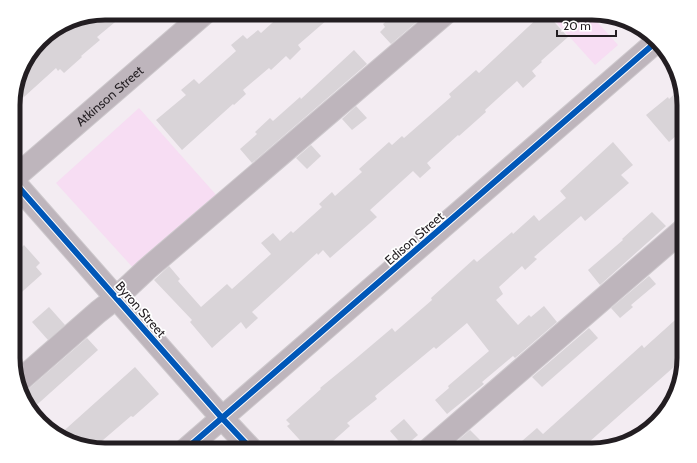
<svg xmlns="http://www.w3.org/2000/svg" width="697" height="463" viewBox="0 0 697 463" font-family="Cabin,sans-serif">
	<rect width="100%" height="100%" fill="#f3ecf2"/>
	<g fill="#f7ddf3">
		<path d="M548,13H589L618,45L595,65Z"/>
		<path d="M139,108L218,197L136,271L56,183Z"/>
	</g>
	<g fill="#d9d4d8">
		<path d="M105,13H126L97,37L100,40L81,56L82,57L64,73L60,69L58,71L56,68L14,106V93L23,64L44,36L70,20Z"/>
		<path d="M283,13H335L298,45L301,49L290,60L286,56L271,70L269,68L243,90L246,94L234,105L233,104L182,150L156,120L186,95L181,90L194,79L199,84L236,51L231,45L243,35L247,39L258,30L261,33Z"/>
		<path d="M396,13H427L391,44L380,32L385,27L383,24Z"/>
		<path d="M543,13H546L568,37L541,61L542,62L532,71L536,76L523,88L517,81L485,110L486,112L459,136L458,135L427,163L431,168L420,178L413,171L370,210L377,217L330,258L323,250L318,255L317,253L252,312L258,318L246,329L241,322L212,348L190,322L192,320L154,280L169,266L180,279L178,281L201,307L227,284L232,289L271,254L261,243L273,233L280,241L291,231L293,233L322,207L319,204L332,192L335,196L362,172L359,169L389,142L392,145L402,136L404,138L451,97L449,94L476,70L479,73Z"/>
		<path d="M354,50L367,64L252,163L240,149L257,134L255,132L270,118L273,121L300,97L301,99Z"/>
		<path d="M681,88L684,99V129L669,142L646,115L668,97L669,99Z"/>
		<path d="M356,106L367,118L352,130L342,119Z"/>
		<path d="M613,142L633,165L621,175L629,183L585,221L581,216L534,257L537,259L525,270L522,266L499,287L503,294L496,300L518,325L529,315L531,317L544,306L557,322L515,358L513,356L482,382L484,384L447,414L435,400L449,388L448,386L489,351L467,323L436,349L434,347L375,396L377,399L347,423L350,426L323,450H309L287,426L290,424L286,420L321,389L320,388L353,361L392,328L395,332L432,300L431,298L474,259L477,262L512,232L513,234L534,215L539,221L566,198L560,191Z"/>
		<path d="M311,145L321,156L307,169L296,158Z"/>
		<path d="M652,212L666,226L600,285L588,270L623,240L622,239Z"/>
		<path d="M24,245L40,263L36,267L42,274L14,299V255Z"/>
		<path d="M649,276L656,284L631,305L633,307L620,318L611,308Z"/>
		<path d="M49,307L65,325L48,340L32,322Z"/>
		<path d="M684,312V358L580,450H525L528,447L522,441L537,428L543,434L642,345L644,348Z"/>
		<path d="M589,328L598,338L542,387L532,377Z"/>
		<path d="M87,338L98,350L31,410L25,404L22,394L26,391Z"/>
		<path d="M135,367L159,394L133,417L131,416L96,446H92L58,436Z"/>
		<path d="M404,419L418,435L404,447L390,431Z"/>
		<path d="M470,430L480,440L469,450H463L456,442Z"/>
	</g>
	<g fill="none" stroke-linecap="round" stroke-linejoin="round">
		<g stroke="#cdc8cc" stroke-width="24">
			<g id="minor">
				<path id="s1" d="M14,178L205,13"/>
				<path d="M14,182L222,418L252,450"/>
				<path d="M18,382L98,312L116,298L147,269L446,13"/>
				<path d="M185,450L656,42"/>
				<path d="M428,450L684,229"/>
			</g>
		</g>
		<use href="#minor" stroke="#beb5bc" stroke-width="22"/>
		<g stroke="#fff" stroke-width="8">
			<g id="cycleway">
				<path d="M14,182L222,418L252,450"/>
				<path d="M185,450L656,42"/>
			</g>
		</g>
		<use href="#cycleway" stroke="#0057b8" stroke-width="6"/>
	</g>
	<g text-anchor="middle" stroke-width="3.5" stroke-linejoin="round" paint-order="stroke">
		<g font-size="13" fill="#231e22" stroke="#fff">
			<text dy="5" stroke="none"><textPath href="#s1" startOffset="126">Atkinson Street</textPath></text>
			<text transform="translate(414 238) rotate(-41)" y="5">Edison Street</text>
			<text transform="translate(141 309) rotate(49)" y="5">Byron Street</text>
		</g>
	</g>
	<path d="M0 0H697V463H0ZM105 20H592A85 85 0 0 1 677 105V358A85 85 0 0 1 592 443H105A85 85 0 0 1 20 358V105A85 85 0 0 1 105 20Z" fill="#fff" fill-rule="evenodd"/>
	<path fill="none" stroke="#231e22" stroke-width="5" d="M105 20H592A85 85 0 0 1 677 105V358A85 85 0 0 1 592 443H105A85 85 0 0 1 20 358V105A85 85 0 0 1 105 20Z"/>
	<path d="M557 30v6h59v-6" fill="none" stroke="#231e22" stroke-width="2"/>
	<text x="563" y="30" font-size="12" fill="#231e22" stroke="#ffffff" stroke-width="3" paint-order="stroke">20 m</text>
</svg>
